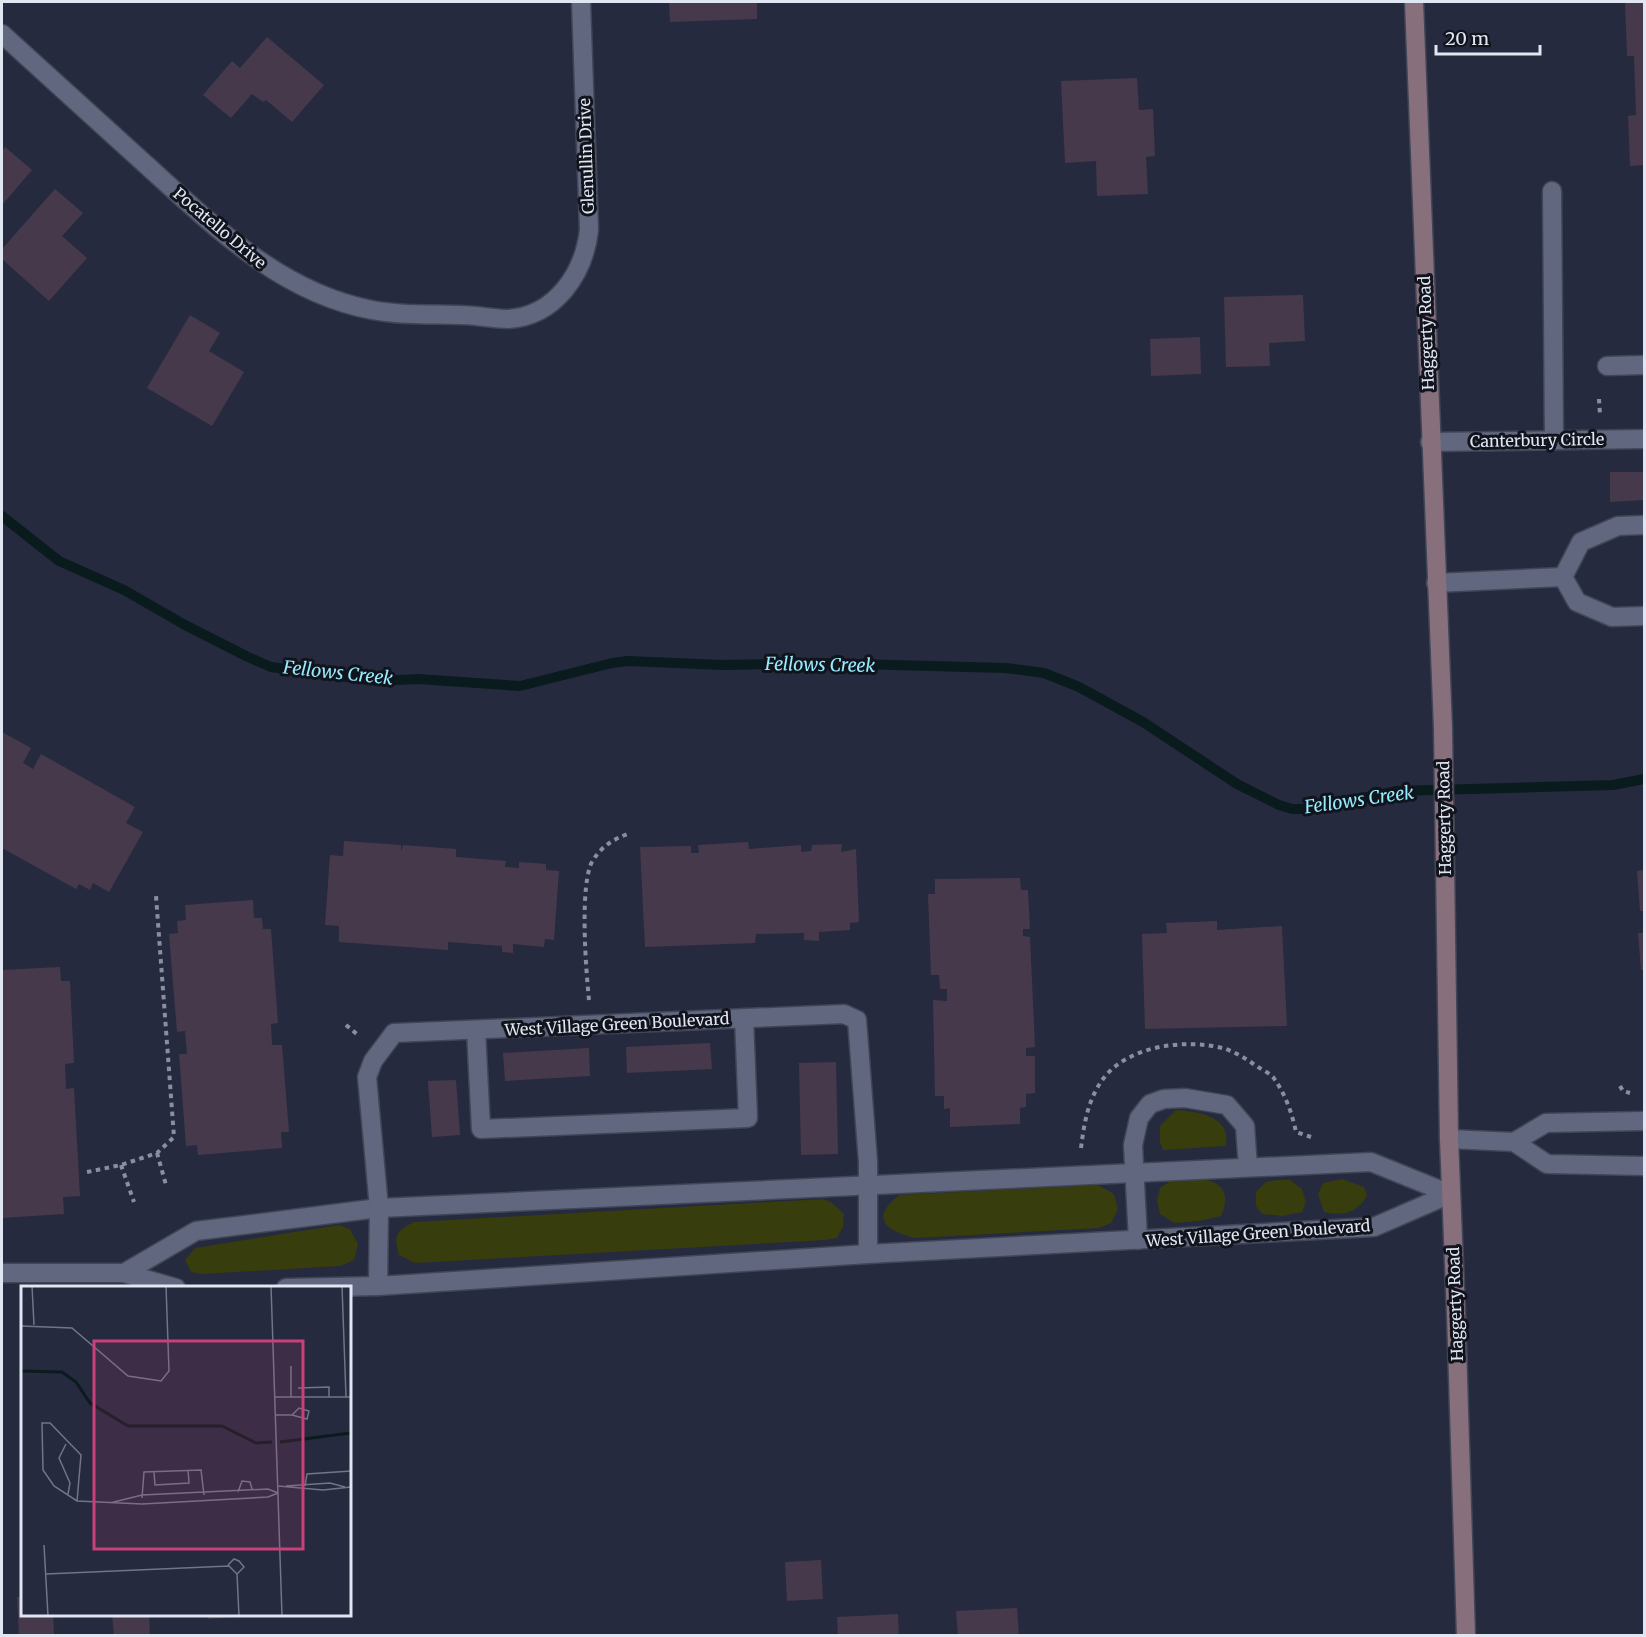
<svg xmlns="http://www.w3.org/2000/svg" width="1646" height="1637" viewBox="0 0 1646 1637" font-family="Merriweather,serif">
	<rect width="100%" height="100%" fill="#252a3f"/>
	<g fill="#373d0c">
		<path d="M1176,1110C1198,1112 1231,1115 1226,1146L1163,1150L1160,1142V1126Z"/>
		<path d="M1187,1178C1214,1178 1234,1186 1221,1216L1199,1221L1174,1223L1160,1214L1157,1201L1160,1188L1172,1180Z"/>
		<path d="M1342,1179L1364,1187L1367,1196C1356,1214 1343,1216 1324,1212L1318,1194L1323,1183Z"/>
		<path d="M1278,1180H1290L1302,1189L1306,1202L1302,1212L1282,1216L1262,1214L1256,1206V1192L1266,1182Z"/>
		<path d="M1098,1185L1114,1194L1118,1209L1111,1223L1099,1228L916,1238C887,1232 868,1218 900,1195Z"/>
		<path d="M824,1199L832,1203L844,1214L843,1227L837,1238L825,1240L415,1263L399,1255C393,1235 396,1231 414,1222Z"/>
		<path d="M339,1225L350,1229L358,1244L354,1260L340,1266L202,1274L191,1272L185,1260L195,1248Z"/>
	</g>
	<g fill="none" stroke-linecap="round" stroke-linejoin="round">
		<path stroke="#0a1b1e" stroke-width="10" d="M2,516L59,561L124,590L185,625L248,657L271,667L377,681L418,679L520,686L612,663L628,661L722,665L819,663L1006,668L1044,673L1079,687L1143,722L1237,784L1279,805L1292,809H1310L1397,791L1613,785L1644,779"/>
	</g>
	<g fill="#47394c">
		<path d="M669,2H757V19L670,22Z"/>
		<path d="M1625,2H1644V165L1630,166L1628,116L1636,115L1634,56H1627Z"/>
		<path d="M267,37L324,85L292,122L266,100L263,102L252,94L231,118L203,95L232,61L240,68Z"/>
		<path d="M1137,78L1139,110L1153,109L1155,156L1146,157L1148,194L1097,196L1096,161L1065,163L1061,81Z"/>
		<path d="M5,147L32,170L2,205V151Z"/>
		<path d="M55,189L83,213L62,236L87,258L49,301L2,259V249Z"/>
		<path d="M1303,295L1305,341L1269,343L1270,366L1226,367L1224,297Z"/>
		<path d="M190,315L220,333L209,351L244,372L212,426L147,388Z"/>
		<path d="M1200,337L1201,374L1151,376L1150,339Z"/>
		<path d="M1610,472H1644V500L1610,502Z"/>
		<path d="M2,732L31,748L23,763L33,769L41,754L135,807L126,823L143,832L109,892L93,883L90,890L79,884L76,889L2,848Z"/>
		<path d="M344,841L401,845V852L403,845L456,849V857L506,861L505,867L519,868V862L546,864V870L559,871L554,940L545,939L544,947L513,944V953L502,952V946L448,942V950L339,942V926L325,925L330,855L343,856Z"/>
		<path d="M748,842L749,849L801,845V852L811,851L812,845L842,844L841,852L856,849L859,922L850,923V930L819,932V941L804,940V933L756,934L755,943L645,947L640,847L691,846V853H699L698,845Z"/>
		<path d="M1644,870V911H1640L1637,871Z"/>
		<path d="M1020,878L1021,890H1028L1030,929H1023V936L1030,937L1035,1047L1026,1048V1056H1035V1093L1026,1094V1107L1020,1108V1124L950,1127V1108L944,1109V1096H935L933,1000L947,1001V989H940L939,975H931L928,894H935V879Z"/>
		<path d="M253,900L254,918H262L263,929H271L278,1023L271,1024L272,1045H282L289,1132H281L282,1148L198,1155L197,1145L186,1146L179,1054H187L185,1031L177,1032L169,934L178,933L177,921L186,920L185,905Z"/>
		<path d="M1217,921V930L1282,926L1287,1026L1145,1029L1142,934L1167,933L1166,923Z"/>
		<path d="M1638,933H1644V970H1641Z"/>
		<path d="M60,967L61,981H70L74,1063L65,1064L66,1089L74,1088L80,1196L63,1197L64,1214L2,1218V970Z"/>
		<path d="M710,1043L712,1069L627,1073L626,1047Z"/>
		<path d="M589,1048L590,1076L505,1081L503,1053Z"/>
		<path d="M836,1062L838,1154L801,1155L799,1063Z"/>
		<path d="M456,1080L460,1135L432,1137L428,1081Z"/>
		<path d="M821,1560L823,1599L787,1601L785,1562Z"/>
		<path d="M17,1597H22V1614H53L54,1634L19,1636Z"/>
		<path d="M1017,1608L1019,1636H958L956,1611Z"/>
		<path d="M112,1614H149L150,1636H114Z"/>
		<path d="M208,1614H248V1616L208,1619Z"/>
		<path d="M898,1614L899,1636H838L837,1617Z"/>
	</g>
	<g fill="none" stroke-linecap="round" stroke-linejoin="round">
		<g stroke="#414656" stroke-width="21">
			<g id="service">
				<path d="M1552,191L1554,440"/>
				<path d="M1607,366L1644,365"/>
				<path d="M1563,577L1581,542L1618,526L1644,525"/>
				<path d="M1563,577L1577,602L1612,617L1644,616"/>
				<path d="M1436,583L1563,577"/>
				<path d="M476,1030L481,1129L748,1118L744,1018"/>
				<path d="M1449,1139L1514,1142L1547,1164L1644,1166"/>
				<path d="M1514,1142L1546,1123L1644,1121"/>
				<path d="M1138,1240L1133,1145L1139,1118L1150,1104L1164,1099L1185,1098L1227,1105L1245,1126L1248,1167"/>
				<path d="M2,1273H124L176,1288"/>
				<path d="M124,1273L196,1231L379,1208L1371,1162L1450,1194"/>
				<path d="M378,1286L379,1208L367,1077L373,1061L394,1033L844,1014L857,1020L868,1162V1254"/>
				<path d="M286,1288L378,1286L868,1254L1374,1227L1450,1194"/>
			</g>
		</g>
		<g stroke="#414656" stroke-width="21">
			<g id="minor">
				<path d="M2,34C49,77 96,119 143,162C212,224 278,292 372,310C408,317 441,313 476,316C486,317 497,319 508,319C556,316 584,273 589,230L581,2"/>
				<path d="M1430,442L1644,439"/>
			</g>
		</g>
		<g stroke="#414656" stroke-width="21">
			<path id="secondary" d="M1414,2L1443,728L1449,1139L1456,1313L1466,1636"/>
		</g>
		<g stroke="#8a8fa0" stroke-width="4" stroke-dasharray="4.5 4.5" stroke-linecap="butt">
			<path d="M1599,399L1600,415"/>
			<path d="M589,1000C586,971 579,882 593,860C603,845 614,839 630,833"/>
			<path d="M346,1025L358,1035"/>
			<path d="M1620,1086L1623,1091L1630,1093"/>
			<path d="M1081,1148C1084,1124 1088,1099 1103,1079C1128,1045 1187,1038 1226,1049C1237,1053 1248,1060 1258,1067C1263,1070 1269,1073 1273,1077C1285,1093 1292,1113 1296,1132L1311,1137"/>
			<path d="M157,1153L166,1185"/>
			<path d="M121,1165L134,1202"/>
			<path d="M87,1172L121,1165L157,1153L174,1137L156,896"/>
		</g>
		<use href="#service" stroke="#60677e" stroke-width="18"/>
		<use href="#minor" stroke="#60677e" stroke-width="18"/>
		<use href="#secondary" stroke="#886f7c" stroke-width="18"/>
	</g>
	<g text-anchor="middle" stroke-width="6" stroke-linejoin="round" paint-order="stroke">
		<g font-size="16" fill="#e1e6f3" stroke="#11141d">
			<text transform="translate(586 156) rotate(-92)" y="6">Glenullin Drive</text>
			<text transform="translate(220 228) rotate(40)" y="6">Pocatello Drive</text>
			<text transform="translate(1426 333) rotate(-92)" y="6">Haggerty Road</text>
			<text transform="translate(1537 440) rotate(-1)" y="6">Canterbury Circle</text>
			<text transform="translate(1444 818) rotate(-91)" y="6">Haggerty Road</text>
			<text transform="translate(617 1024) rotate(-3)" y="6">West Village Green Boulevard</text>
			<text transform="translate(1258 1233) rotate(-4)" y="6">West Village Green Boulevard</text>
			<text transform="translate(1455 1304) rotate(-92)" y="6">Haggerty Road</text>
		</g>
		<g font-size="18" font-style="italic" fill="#95edfe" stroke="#11141d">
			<text transform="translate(820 665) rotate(1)" y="6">Fellows Creek</text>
			<text transform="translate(338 673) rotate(6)" y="6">Fellows Creek</text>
			<text transform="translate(1359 800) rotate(-8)" y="6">Fellows Creek</text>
		</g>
	</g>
	<g transform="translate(21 1286)">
		<rect width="330" height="330" fill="#252a3f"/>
		<path fill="none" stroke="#0a1b1e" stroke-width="3" d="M0,85L41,86L55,96L69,117L107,140H201L235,157L251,156M259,156L330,147"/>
		<path fill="none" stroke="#707587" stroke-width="1.5" d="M11,0L13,39M250,0L261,330M321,0L325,111M0,40L51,42L107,90L140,95L148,85L145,0M270,80V111M277,102L308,101V111M254,111H330M255,129H271L278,122L288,125L286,133L271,129M45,158L38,172L49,197L47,208M133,186L134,199L168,197L167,184M257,200L302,204L330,201M265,200L309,197L324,201M284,200L286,188L330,185M217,206L221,195L229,196L231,203M121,212L123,186L180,184L183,209M56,215L60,169L29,137H21L22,184L33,200L56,215L121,218L247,211L257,207M89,217L121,209L247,203L257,207M23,259L27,330M207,279L213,273L218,275L223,281L216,288M25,288L208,280L216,288L218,330"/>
		<path fill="#c84179" fill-opacity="0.15" stroke="#c84179" stroke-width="3" d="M73,55H282V263H73Z"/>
		<rect width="330" height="330" fill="none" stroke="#e1e6f3" stroke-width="3"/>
	</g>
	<rect width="1646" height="1637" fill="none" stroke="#e1e6f3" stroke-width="6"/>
	<path d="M1436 45v9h104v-9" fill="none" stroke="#e1e6f3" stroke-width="3"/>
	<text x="1445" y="45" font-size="18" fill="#e1e6f3" stroke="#11141d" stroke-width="4.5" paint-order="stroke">20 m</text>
</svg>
